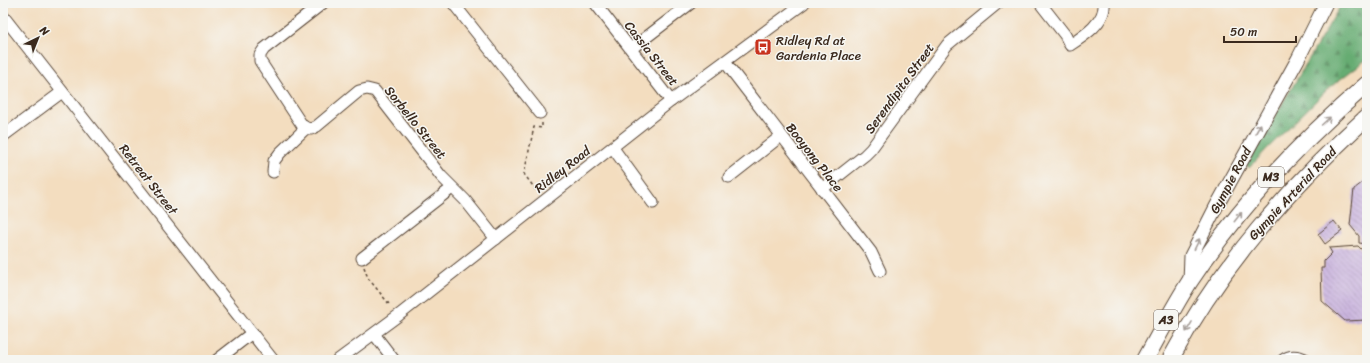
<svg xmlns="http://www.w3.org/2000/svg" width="1370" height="363" viewBox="0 0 1370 363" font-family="Sriracha,sans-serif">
	<defs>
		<pattern id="forest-firs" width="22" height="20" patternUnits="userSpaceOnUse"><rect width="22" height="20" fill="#66ac72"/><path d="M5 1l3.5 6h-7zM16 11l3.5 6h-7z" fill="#558c5d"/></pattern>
		<pattern id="building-back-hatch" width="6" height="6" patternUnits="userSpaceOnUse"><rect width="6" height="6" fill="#cbb5df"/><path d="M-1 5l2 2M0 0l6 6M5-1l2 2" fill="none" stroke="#a693b4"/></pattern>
	</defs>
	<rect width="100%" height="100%" fill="#f6f6f2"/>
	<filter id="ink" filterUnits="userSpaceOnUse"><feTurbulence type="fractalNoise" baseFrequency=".025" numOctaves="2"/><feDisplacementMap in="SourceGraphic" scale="8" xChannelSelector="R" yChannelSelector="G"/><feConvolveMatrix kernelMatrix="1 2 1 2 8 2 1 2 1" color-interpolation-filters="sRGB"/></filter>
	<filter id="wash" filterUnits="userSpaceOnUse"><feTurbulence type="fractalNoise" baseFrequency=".012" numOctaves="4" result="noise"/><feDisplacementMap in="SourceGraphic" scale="16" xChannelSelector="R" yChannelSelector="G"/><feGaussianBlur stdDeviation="0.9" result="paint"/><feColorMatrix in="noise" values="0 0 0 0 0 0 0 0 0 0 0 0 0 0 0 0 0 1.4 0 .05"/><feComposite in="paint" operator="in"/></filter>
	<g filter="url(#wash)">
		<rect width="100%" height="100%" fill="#f3ddbf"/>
		<path fill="url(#forest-firs)" stroke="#506b48" d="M1342,3H1367V59L1329,88L1266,150L1249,168L1246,165Z"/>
		<g id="blocks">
			<g fill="url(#building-back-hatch)">
				<path d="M1367,179V244L1359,243V236L1350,225L1354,189Z"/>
				<path d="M1334,221L1342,231L1325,244L1318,234Z"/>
				<path d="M1358,246L1367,255V320L1345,321L1322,301L1321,268H1324V261L1332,253L1329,248Z"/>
			</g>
		</g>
	</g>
	<g filter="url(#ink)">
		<use href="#blocks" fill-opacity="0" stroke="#574536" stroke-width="1"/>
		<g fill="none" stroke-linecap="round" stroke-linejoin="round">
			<g stroke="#574536" stroke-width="13">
				<g id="minor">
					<path d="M453,3L540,113"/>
					<path d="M595,3L671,101"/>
					<path d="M1040,3L1065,35L1070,45C1084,36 1106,22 1104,3"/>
					<path d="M3,16L273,360"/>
					<path d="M631,49L691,3"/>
					<path d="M725,62L871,252L880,271"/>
					<path d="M306,128L302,125L260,61V55L264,49L323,3"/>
					<path d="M3,136L62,92"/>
					<path d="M613,148L653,203"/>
					<path d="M273,172L274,161L280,153L306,128L311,129L317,126L359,91L367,89L375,91L441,176L465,200L496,239"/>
					<path d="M729,177L781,136"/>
					<path d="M822,189L865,155L871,149L947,45L998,3"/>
					<path d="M362,258L452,188"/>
					<path d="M374,334L394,360"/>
					<path d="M217,360L252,333"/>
					<path d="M338,360L399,315L671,101L804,3"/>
					<path d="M1283,360C1291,354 1299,356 1307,360"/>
				</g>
			</g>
			<g stroke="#574536" stroke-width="15">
				<path id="major" d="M1190,282L1191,256L1216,207L1298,59L1326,3"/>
			</g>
			<g stroke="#574536" stroke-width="18">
				<g id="highway">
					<path d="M1145,360C1160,333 1174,306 1190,281C1239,207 1300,142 1367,84"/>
					<path d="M1170,360C1221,265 1288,189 1367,117"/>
				</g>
			</g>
			<g stroke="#574536" stroke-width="1.5" stroke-dasharray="3 3" stroke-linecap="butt">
				<path d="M536,190L524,174L534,127L542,128V123"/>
				<path d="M364,267L368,278L389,304"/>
			</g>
			<use href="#minor" stroke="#fff" stroke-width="11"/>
			<use href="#major" stroke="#fff" stroke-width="13"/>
			<use href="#highway" stroke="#fff" stroke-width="16"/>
		</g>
		<defs><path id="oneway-shaft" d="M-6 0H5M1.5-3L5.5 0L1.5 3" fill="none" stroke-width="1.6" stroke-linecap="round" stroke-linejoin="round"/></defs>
		<g stroke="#a79f9a">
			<use href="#oneway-shaft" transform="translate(1326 121) rotate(-42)"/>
			<use href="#oneway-shaft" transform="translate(1258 129) rotate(-61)"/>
			<use href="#oneway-shaft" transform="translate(1238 217) rotate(-51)"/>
			<use href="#oneway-shaft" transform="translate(1197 244) rotate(-64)"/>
			<use href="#oneway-shaft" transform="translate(1189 327) rotate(121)"/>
		</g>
	</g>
	<defs>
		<g id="bus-square" transform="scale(0.9)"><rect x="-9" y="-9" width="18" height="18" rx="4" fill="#c8321e" stroke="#f6f6f2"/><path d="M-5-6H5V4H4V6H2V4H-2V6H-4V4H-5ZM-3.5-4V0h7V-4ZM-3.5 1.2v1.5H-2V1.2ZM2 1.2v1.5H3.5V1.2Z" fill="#fff"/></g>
	</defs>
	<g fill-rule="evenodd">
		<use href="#bus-square" x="763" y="47"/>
	</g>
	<g text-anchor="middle" stroke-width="3" stroke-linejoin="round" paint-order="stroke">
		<g fill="#f6f6f2" stroke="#73675e" stroke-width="1">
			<rect x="1258" y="167" width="26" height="20" rx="3"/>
			<rect x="1154" y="310" width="24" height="20" rx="3"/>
		</g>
		<g font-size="12" font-weight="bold" fill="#3b2a1e">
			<text x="1271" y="181">M3</text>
			<text x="1166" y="324">A3</text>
		</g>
		<g font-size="13" fill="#3b2a1e" stroke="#f6f6f2" text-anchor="start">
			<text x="776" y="45">Ridley Rd at<tspan x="776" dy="15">Gardenia Place</tspan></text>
		</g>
		<g font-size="13" fill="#3b2a1e" stroke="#f6f6f2">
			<text transform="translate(652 53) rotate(52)" y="5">Cassia Street</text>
			<text transform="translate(899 88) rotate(-54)" y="5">Serendipita Street</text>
			<text transform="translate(416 122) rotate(51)" y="5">Sorbello Street</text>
			<text transform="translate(815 157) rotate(52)" y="5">Booyong Place</text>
			<text transform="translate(562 169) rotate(-38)" y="5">Ridley Road</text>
			<text transform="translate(149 179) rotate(52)" y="5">Retreat Street</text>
			<text transform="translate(1230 180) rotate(-62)" y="5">Gympie Road</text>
			<text transform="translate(1292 193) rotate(-47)" y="5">Gympie Arterial Road</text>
		</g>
	</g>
	<rect width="1370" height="363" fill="none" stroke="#f6f6f2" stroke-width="16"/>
	<g transform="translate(38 38) rotate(43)" stroke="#f6f6f2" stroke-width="3" paint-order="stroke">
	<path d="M0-3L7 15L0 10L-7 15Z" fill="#3b2a1e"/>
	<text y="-6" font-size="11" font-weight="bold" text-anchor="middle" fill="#3b2a1e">N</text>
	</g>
	<path d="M1224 36v6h72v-6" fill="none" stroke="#3b2a1e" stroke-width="2"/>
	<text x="1230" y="36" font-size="12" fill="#3b2a1e" stroke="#f6f6f2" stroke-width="3" paint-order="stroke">50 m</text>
</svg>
